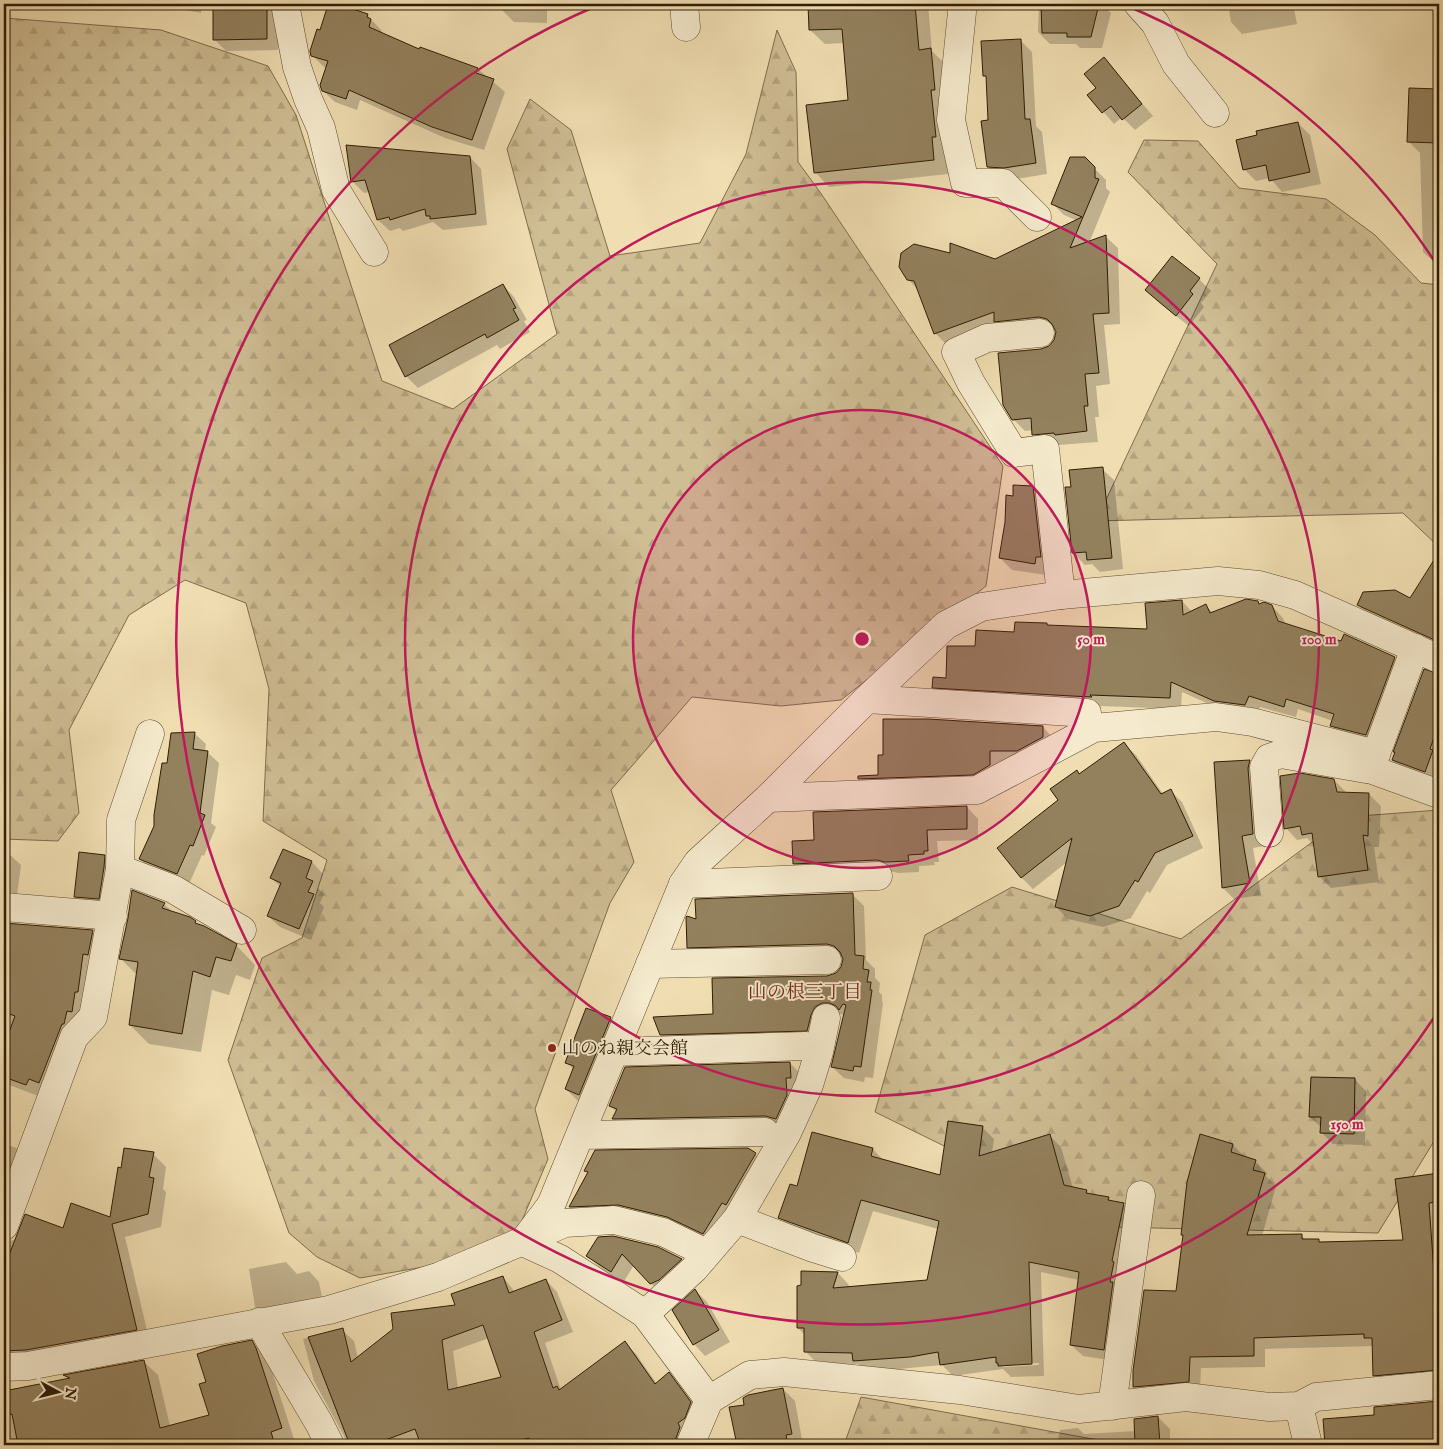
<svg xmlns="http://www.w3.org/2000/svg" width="1443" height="1449" viewBox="0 0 1443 1449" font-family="'IM FELL English','Noto Serif JP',serif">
	<defs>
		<pattern id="forest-firs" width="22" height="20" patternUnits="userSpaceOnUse" patternTransform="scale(1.25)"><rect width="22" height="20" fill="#cfbd94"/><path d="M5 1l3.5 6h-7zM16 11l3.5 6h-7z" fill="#b2a27e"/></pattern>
	</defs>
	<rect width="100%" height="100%" fill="#f0deb2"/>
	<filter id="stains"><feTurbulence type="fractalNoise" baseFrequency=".004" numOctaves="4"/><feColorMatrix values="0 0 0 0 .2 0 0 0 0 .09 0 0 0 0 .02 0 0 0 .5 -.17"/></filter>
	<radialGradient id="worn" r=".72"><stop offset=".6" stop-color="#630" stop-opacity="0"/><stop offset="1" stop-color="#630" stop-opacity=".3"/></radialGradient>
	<g fill="url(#forest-firs)" stroke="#7f6d4c">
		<path d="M4,18L161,30L268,66L296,115L382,381L453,409L557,334L507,149L530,99L571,130L610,256L700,243L746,154L777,30L796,72L798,162L820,192L1003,466L986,586L841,700L781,706L692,697L611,790L634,862L610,903L535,1109L548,1159L518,1230L435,1265L360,1278L317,1257L289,1233L228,1060L262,958L302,938L327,860L263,821L269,689L246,603L185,580L129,615L69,730L79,813L58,841L4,839Z"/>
		<path d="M1144,140L1198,141L1239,188L1326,199L1375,235L1421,283L1439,285V547L1403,513L1096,521L1217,264L1128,172Z"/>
		<path d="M1439,810V1133L1378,1233L1109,1227L875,1112L925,935L1012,887L1181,939L1346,817Z"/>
		<path d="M861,1397L1126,1445H844Z"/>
	</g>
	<g fill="#0003" fill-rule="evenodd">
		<path d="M73,4H122V6L92,7Z"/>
		<path d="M156,4H202L201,13Z"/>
		<path d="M502,4H547V23L514,22L502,10Z"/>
		<path d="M809,4H928L932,51L945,64L946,152L948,174L829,187L815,172L850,102L845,43L825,44L810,30Z"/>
		<path d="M1039,4H1102L1111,13L1102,48H1080L1076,44H1050L1038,32Z"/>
		<path d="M1228,4H1293L1297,24L1242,34L1231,22Z"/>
		<path d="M266,5L278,17V50L226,51L214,39Z"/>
		<path d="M367,15L382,31L381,34L419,51L478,69L505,92L484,150L445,138L360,100L357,110L335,102L323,91L327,68L324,67L312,55L321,32Z"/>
		<path d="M1020,40L1032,52L1036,126L1042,132L1047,174L1016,179H1000L988,167L990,121L988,79L984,75Z"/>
		<path d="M1104,59L1153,116L1135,130L1122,117L1114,124L1089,95L1097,88Z"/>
		<path d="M1410,90H1439V263H1435L1423,252L1420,153L1409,142Z"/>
		<path d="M1298,123L1310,135L1321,184L1282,192L1270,178L1256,181L1245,170Z"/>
		<path d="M470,157L481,169L487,225L443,230L433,222L403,231L400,228L390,231L378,220L370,192L364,193L352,181Z"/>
		<path d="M1084,158L1106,180V188L1110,192L1089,243L1106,237L1118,248L1120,324L1104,325L1110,384L1096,386L1099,417H1095L1098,442L1045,446L1034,434L1033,430L1025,431L1013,419L1042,350L1049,347L1055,340L1056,330L1051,329L947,345L936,334L919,291L908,279L952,254L995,260L1078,221L1064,215L1052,203Z"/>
		<path d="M1199,279L1211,291L1201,303L1204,307L1189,326L1158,302L1146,290Z"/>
		<path d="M503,285L514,297L527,320L524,321L530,332L500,349L497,345L418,388L406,376Z"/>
		<path d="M1102,469L1114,480L1123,569L1100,572L1092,564L1085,565L1073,553L1072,489Z"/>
		<path d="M1033,487L1045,499L1046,575L1012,570L1000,558L1014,497Z"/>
		<path d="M1439,554V647L1370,617L1358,605L1410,600Z"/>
		<path d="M1182,601L1192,612L1205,605L1213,613L1259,606H1272L1283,618L1286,625L1394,658L1406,669L1378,746L1343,737L1332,726L1333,721L1298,709L1296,717L1260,707L1256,716L1227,712L1182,692L1181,709L1100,706L1102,708L945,699L934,687L947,679L977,647L1016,633L1047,624L1049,626L1148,630Z"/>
		<path d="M1425,671L1439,676V784L1403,771L1392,760Z"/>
		<path d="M1043,727L1054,739L1029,762H1000L1001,777L871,790L860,778L880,776Z"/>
		<path d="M194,733L206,744L205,751L207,752L219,763L211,823L216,827L204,856L202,855L189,884L152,870L140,859L155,826L168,765Z"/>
		<path d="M1124,744L1136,755L1163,794L1171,791L1182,802L1203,848L1167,865L1150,893L1147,891L1131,918L1103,927L1068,919L1056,907L1067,862L1033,889L1021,877L1060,800L1080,775Z"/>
		<path d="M1249,761L1261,773L1265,846L1253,848L1261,895L1234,899L1223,888Z"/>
		<path d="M1334,780L1346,792L1369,794L1381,806L1379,847H1374L1379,882L1331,888L1319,876L1315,846L1307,838L1297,840L1286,828Z"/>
		<path d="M967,807L978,819V840L937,841L939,862H934L935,865L919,866V872L898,873L890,871L806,875L794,863L815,841Z"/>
		<path d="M284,851L312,862L323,874L318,888L324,894L320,903L324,907L311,940L280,927L268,916L281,887L271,878Z"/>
		<path d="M4,853L9,854L21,865L16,903L4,909Z"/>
		<path d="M104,856L116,868L110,910L87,908L75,897Z"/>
		<path d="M852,894L864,906L866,960L875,969V978L880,983L879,992L882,995V1001L883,1003L873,1078L865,1077L864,1082L844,1078L832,1067L844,1015L841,1014H834L819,1042L672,1046L661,1034L836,974L842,968L844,959L843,956H839L700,959L688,947L697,921Z"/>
		<path d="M164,904L174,913L195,922L199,925L236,945L255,965L250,980L236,975L229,995L212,990L201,1052L149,1044L130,1025L137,975L121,959Z"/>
		<path d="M4,924L92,931L104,943L89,1003L38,1096L4,1083Z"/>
		<path d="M587,1009L611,1018L622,1030L591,1106L578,1101L566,1089L574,1070L567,1063Z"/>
		<path d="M790,1063L802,1075L788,1130H625L613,1119L617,1112L610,1106Z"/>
		<path d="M1354,1079L1366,1091L1365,1145L1333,1144L1321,1132L1322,1128L1310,1117Z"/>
		<path d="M982,1127L994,1139L992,1153L1050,1136L1061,1147L1073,1188L1086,1191L1091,1195L1108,1198L1112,1202L1123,1204L1135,1216L1115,1361L1083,1356L1071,1345L1079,1280L1041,1272L1044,1376L1011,1377L1003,1369L953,1376L942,1365L866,1372L858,1364L817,1363L805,1351V1335L798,1328L802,1272L838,1273L849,1285L848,1288L928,1281L938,1229L873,1211L859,1253L792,1229L780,1218L798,1188L813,1133L873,1149L884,1161L941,1176ZM1039,1363V1365L1003,1367L1001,1364Z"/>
		<path d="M4,1143L16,1148L30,1161L4,1231Z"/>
		<path d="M1233,1145L1244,1156L1255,1161L1267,1173L1266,1176L1276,1186L1262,1236L1301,1235L1307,1241L1318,1240L1321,1243L1404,1241L1437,1175L1439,1177V1381L1386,1387L1374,1375L1373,1346L1265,1349V1367L1201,1368L1200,1393L1146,1398L1134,1387L1177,1293L1184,1236L1182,1234Z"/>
		<path d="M153,1154L166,1167L163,1189L166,1192L161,1227L125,1237L150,1343L4,1363V1321L19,1318L4,1313V1242L7,1243L15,1239L20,1232L64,1229L111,1218L122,1169Z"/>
		<path d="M755,1154L767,1165L715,1245L582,1218L570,1207L589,1173L586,1170Z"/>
		<path d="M657,1248L681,1260L693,1271L662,1295L634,1265L623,1283L599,1267L588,1256Z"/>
		<path d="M286,1262L297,1274L309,1271L319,1282L324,1307L266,1318L255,1307L249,1269Z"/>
		<path d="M503,1277L515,1292L546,1280L557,1292L573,1332L545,1343L561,1390L625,1343L636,1354L657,1384L669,1374L680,1386L702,1415L690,1445H347L345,1438L314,1381L303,1339L342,1330L354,1341L358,1358L456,1306ZM489,1338L503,1378L458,1389L453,1351Z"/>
		<path d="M696,1291L707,1302L730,1342L705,1356L694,1344Z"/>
		<path d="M251,1342L265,1355L269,1362L296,1445H4V1392L69,1380L66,1376L144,1362L158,1375L170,1426L211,1416L208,1382Z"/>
		<path d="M783,1389L795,1401L803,1445H738L731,1408L745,1406Z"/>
		<path d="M1439,1402V1445H1326L1324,1420L1376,1416L1375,1408Z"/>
		<path d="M1158,1417L1170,1429V1445H1057L1060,1430L1078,1428L1084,1434L1136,1431Z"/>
	</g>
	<g fill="#93815e" stroke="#2f1d03" fill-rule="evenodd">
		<path d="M213,4H267V39L213,40Z"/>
		<path d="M337,4L368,14L367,17L371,19L369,27L419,49L420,47L478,68L476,73L494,79L472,140L432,127L349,90L346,99L322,91L320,85L328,61L311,56L310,51L317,29L320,30L328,5L336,7Z"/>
		<path d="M808,4H915L919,50L931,48L935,90H931L936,137H932L934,160L814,173L806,105L848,100L842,29L809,30Z"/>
		<path d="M1041,4H1099L1091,37H1067V33H1042Z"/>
		<path d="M1021,39L1025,119H1030L1036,163L1004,168L987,167L981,121L988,120L986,76H983L981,41Z"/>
		<path d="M1104,57L1142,104L1122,120L1111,106L1102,113L1087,95L1096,88L1084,74Z"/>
		<path d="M1409,88L1439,89V143L1407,142Z"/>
		<path d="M1298,122L1310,172L1269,181L1266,165L1243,170L1236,140L1257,135L1256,131Z"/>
		<path d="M346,145L470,156L476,214L430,219V216H426L425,209L390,220L389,217L377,220L365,180L351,182Z"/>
		<path d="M1070,157H1085L1095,167V178L1099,179L1070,248L1106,235L1109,313L1093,314L1099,373L1085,374L1088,406H1084L1087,431L1055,435L1054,433L1032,435L1031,418L1012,420L1003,405L998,353L1041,349L1049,346L1054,340L1056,332L1052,324L1047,319L1039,317L994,322V312L934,334L914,281L907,280L899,267L901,253L914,244L950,253V243L995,259L1082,217L1051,204Z"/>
		<path d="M1172,256L1200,278L1190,291L1193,294L1176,316L1145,290Z"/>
		<path d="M503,284L516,308L513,309L519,320L487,338L485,334L405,377L389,345Z"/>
		<path d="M1103,467L1112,558L1087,560L1086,552L1072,553L1065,487H1071L1069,470Z"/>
		<path d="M1013,485L1033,486L1041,557H1036L1035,564L999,558L1005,522L1006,495L1013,496Z"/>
		<path d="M1439,552V642L1357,605L1363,592L1395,590L1410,598Z"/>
		<path d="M1246,599L1258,601L1259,604L1264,602L1272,605L1278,621L1341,641L1344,634L1395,657L1366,735L1330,726L1334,714L1286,699L1284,707L1249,696L1245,705L1214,701L1171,682L1170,698L1090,695L1092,697L1072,696L932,688L933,677L946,678L947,646H975L976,630L1014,632L1015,622L1047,623V625L1147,629L1145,603L1182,600L1183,615L1206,604L1210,613Z"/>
		<path d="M1424,669L1439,674V723L1430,749L1433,750L1425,772L1392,760L1395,752H1393Z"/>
		<path d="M883,719H928L1043,726V737L1017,751H990V765L973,775L858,779V776L878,775V755H883Z"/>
		<path d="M195,732L193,749L208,751L200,813L205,815L193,846L190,845L177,874L139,859L154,826V815L162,763H167L171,733Z"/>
		<path d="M1124,742L1161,794L1171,789L1193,836L1155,853L1138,882L1135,880L1119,906L1090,916L1055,907L1072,838L1021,878L997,848L1058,800L1050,789L1077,770L1079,774Z"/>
		<path d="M1250,760L1248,768L1253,834L1242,836L1250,883L1222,888L1214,762Z"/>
		<path d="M1300,773L1334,779L1337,792L1369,793L1368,836L1363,835L1368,870L1318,877L1312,833L1302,835L1300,826L1284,829L1280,776Z"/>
		<path d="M967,806V829L927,830L928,851H924V854L908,855L909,861L885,862L877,860L793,864L792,841L814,840L813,812Z"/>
		<path d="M283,849L312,861L306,878L313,881L308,892L314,894L299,929L267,916L281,883L270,878Z"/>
		<path d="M79,852L105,855L104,867L99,899L74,897Z"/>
		<path d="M132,890L165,903L162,908L190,917L196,921L195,923L204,926L237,944L231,961L216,957L210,977L193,971L182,1034L129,1025L138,962L119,959L128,918Z"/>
		<path d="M853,893L855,955L864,956L863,969L869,970L867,982H871L870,990H872L861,1067L854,1066L853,1071L831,1067L846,1005L843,1004L839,1010L836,1006L829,1003H822L815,1007L811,1015L807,1031L660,1035L653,1017L713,1014L712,978L827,976L836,973L841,967L843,959L840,952L834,946L827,944L687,948L686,917L687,916L696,919L695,899Z"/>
		<path d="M4,923L93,930L88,955L83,954L78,992H75L72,1012L67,1011L64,1024H62L39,1083L29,1079L26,1085L4,1077V1046L15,1016L4,1012Z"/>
		<path d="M586,1008L611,1017L579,1095L565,1089L574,1066L565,1063Z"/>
		<path d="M790,1062L791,1078H786L787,1095L776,1119L765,1116L612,1119L617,1109L609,1106L625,1067Z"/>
		<path d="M1311,1077L1355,1078L1354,1134L1320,1133L1321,1117H1309Z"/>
		<path d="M948,1121L983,1126L979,1156L1050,1134L1064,1185L1087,1190L1086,1193L1109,1197L1108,1200L1124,1203L1112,1261L1114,1262L1110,1282H1113L1104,1350L1070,1345L1079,1272L1029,1262L1032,1364L998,1366V1363H996V1357L940,1365L938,1352L910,1357L853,1361L852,1353L804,1352V1328H797V1286L801,1285V1271L838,1272L833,1288L927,1280L939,1221L861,1200L848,1243L778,1218L790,1184L797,1186L812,1132L873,1148L871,1156L940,1175Z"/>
		<path d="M1200,1134L1233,1144L1231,1152L1256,1160L1253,1170L1265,1173L1247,1235L1302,1234V1239H1319V1242L1403,1240L1395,1179L1439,1173V1202L1429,1203L1435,1287L1439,1286V1370L1373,1376L1372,1338H1364V1334L1254,1338V1356L1190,1357L1189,1382L1133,1387V1371L1144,1290L1176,1291L1183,1235H1181L1187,1182Z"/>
		<path d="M124,1148L154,1152L149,1177L154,1178L148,1214L112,1224L137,1330L26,1350L4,1351V1268L25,1214L63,1228L71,1203L110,1217L118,1167L121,1168Z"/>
		<path d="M748,1148L756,1153L726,1205L722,1203L703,1234L667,1217L618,1205L569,1207L588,1172L584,1171L595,1150Z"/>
		<path d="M613,1236L658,1247L682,1259L659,1280L650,1284L622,1254L611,1272L586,1256L598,1237Z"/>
		<path d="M503,1276L509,1293L546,1279L562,1320L534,1332L553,1388L557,1386L559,1390L625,1341L655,1384L669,1372L691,1402L685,1418L678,1423L680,1427L675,1441L670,1445H532L529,1438L501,1445H421L415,1429L372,1445H350L308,1337L343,1328L351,1362L393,1329L391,1313L455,1305L451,1294ZM483,1325L501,1377L448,1390L442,1340Z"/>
		<path d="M695,1289L719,1330L693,1345L672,1310Z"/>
		<path d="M252,1340L256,1348L282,1428L271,1432L275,1445H18L12,1414L4,1416V1391L70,1378L63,1375L144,1360L160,1428L209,1415L199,1384L206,1382L197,1354L222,1346Z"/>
		<path d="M783,1388L792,1434L786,1435L788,1445H737L729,1407L744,1405L743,1398L748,1395Z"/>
		<path d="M1439,1401V1445H1325L1323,1419L1374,1415V1407Z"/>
		<path d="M1158,1416L1160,1445H1135L1134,1419Z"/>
	</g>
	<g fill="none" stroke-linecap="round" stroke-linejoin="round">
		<g stroke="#5f4d2f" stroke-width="29">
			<g id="minor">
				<path d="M285,4L297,67L308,99L321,128L336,190L374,252"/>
				<path d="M684,4L686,27"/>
				<path d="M960,4L962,12L951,120L965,183H1003L1037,217"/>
				<path d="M1138,4L1155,23L1176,64L1215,113"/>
				<path d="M1040,333L987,338L956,352L971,383L1014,453L1045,449L1061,595"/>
				<path d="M867,699L1087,713"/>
				<path d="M1376,754L1370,769L1439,794"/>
				<path d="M768,798L977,790L1094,728L1216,717L1252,722L1376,754L1415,648"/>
				<path d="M1269,833L1264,767L1269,758L1281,754L1366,769"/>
				<path d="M120,869L173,889L242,930"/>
				<path d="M683,884L878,876"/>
				<path d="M4,907L113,916"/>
				<path d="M650,964L827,960"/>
				<path d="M614,1052L806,1046"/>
				<path d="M581,1135L765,1132"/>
				<path d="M737,1219L813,1248L842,1257"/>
				<path d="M4,1226L74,1037L93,1017L120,869L121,820L150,734"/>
				<path d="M523,1242L551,1205L683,884L698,862L768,798L867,699L946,625L981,607L1061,595L1218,581L1259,585L1295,595L1439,659"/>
				<path d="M523,1242L560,1259L645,1314L709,1400"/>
				<path d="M645,1314L694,1269L737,1219L787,1133L809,1085L819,1052L826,1018"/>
				<path d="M259,1322L319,1423L330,1445"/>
				<path d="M4,1367L28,1366L329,1310L438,1277L565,1223L614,1220L663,1232L696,1248"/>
				<path d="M1112,1406L1141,1195"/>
				<path d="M1299,1406L1308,1445"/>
				<path d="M690,1445L709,1400L750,1375L784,1372L960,1390L1079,1409L1186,1397L1269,1407L1299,1406L1316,1397L1439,1385"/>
			</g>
		</g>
		<use href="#minor" stroke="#f5eacd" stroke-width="28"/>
	</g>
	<circle cx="862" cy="639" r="229" fill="#c2185b" fill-opacity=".12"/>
	<g fill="none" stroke="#c2185b" stroke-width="2.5">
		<circle cx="862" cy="639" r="229"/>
		<circle cx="862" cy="639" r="457"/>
		<path d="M1437 1013A686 686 0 1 1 599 5M1125 5A686 686 0 0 1 1437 265"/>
	</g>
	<circle fill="#8f2418" stroke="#f5eacd" stroke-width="2" cx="552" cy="1048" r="5"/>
	<g text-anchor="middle" stroke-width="4" stroke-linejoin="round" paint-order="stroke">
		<g font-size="18" fill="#2f1d03" stroke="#f5eacd" text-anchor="start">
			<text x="562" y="1054">山のね親交会館</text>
		</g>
		<g font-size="19" fill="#7a1f14" stroke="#f5eacd">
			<text x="805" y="998">山の根三丁目</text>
		</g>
	</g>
	<circle cx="862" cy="639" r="8" fill="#c2185b" stroke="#f5eacd" stroke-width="2.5"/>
	<g font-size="15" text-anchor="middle" font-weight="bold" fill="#c2185b" stroke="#f5eacd" stroke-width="4" stroke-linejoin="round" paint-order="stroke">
		<text x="1091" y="644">50 m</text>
		<text x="1319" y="644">100 m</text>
		<text x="1347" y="1129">150 m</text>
	</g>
	<rect width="1443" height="1449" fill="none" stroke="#f0deb2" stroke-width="20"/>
	<rect x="5" y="5" width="1433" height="1439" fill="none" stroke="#2f1d03" stroke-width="2.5"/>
	<rect x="10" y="10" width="1423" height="1429" fill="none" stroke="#2f1d03"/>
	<g transform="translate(58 1392) rotate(97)" stroke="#f5eacd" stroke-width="4" paint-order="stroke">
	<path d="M0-4L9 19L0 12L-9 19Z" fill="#2f1d03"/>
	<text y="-8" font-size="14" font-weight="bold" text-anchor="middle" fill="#2f1d03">N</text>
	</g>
	<rect width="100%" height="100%" filter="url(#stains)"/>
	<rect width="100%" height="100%" fill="url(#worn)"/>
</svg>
